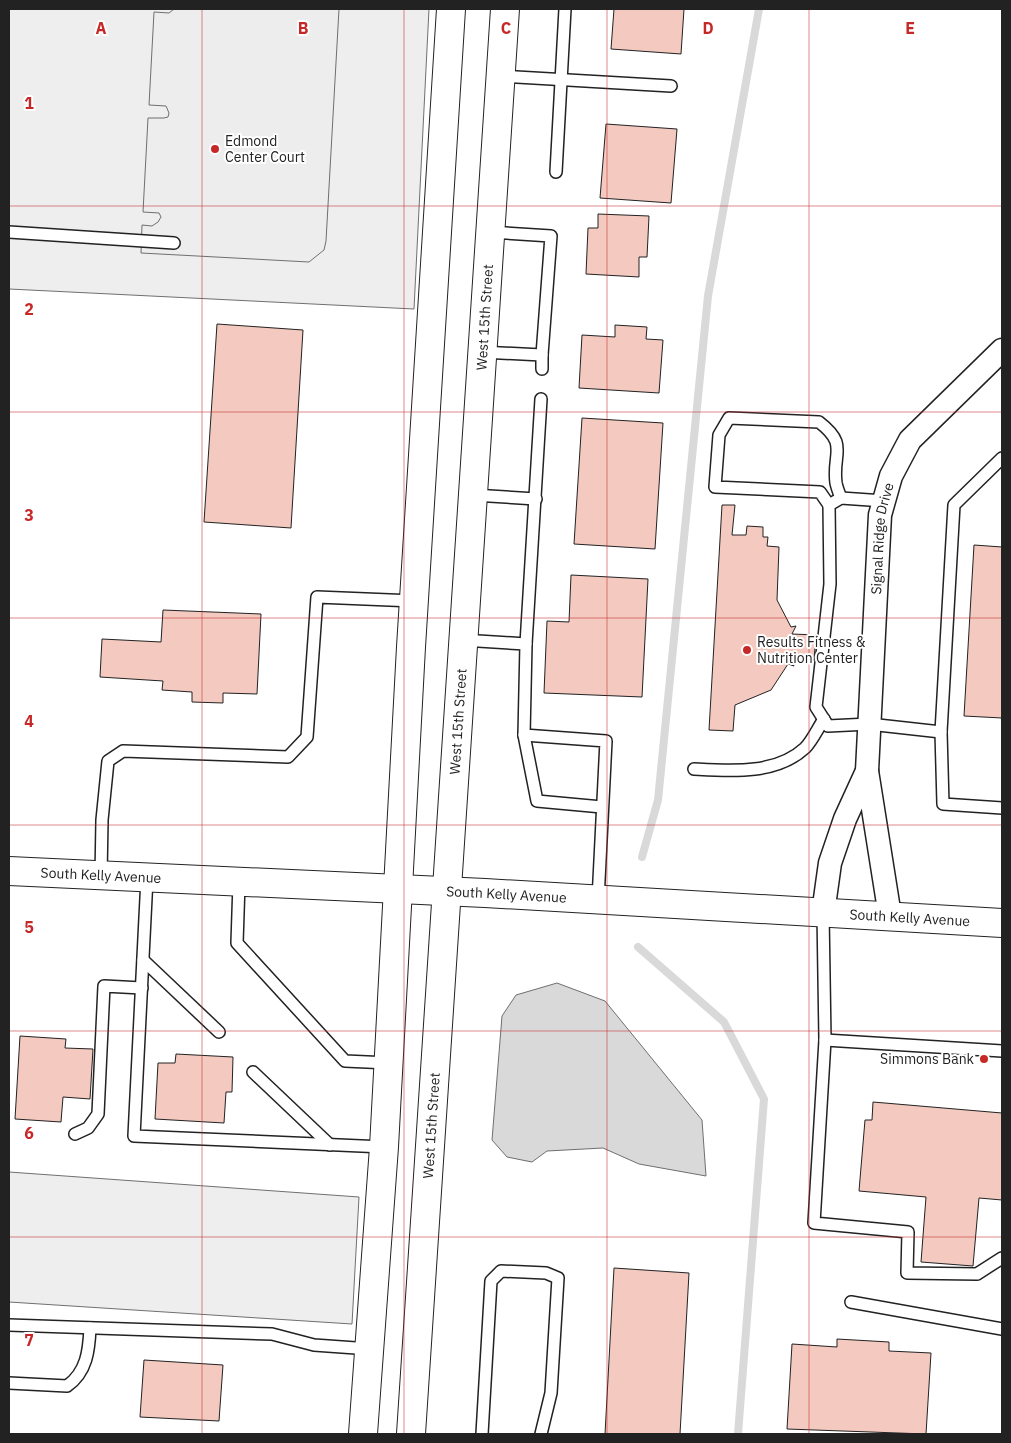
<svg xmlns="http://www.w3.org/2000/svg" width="1011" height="1443" viewBox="0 0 1011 1443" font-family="'IBM Plex Sans',sans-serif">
	<rect width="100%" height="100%" fill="#fff"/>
	<g fill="#eee" stroke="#6f6f6f">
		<path d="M9,9H429L414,309L9,289Z"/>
		<path d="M9,1172L359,1197L352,1324L9,1302Z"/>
	</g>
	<path fill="#ededed" stroke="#6f6f6f" d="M174,9H339L326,241L324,250L309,262L141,253L142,225L152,226L158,222L161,217L159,213L143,212L148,118H164L168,117L169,113L166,106L149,105L154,12L169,13Z"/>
	<path fill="#d9d9d9" stroke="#6f6f6f" d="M557,983L605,1001L702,1120L706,1176L639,1164L603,1148L547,1151L532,1162L507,1157L492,1140L502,1016L516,995Z"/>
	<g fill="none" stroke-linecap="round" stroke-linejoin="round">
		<g stroke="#d9d9d9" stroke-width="8">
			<path d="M642,857L658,800L708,296L759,9"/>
			<path d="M638,947L724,1022L764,1099L738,1434"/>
		</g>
	</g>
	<g fill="#f3c9c0" stroke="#222">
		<path d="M614,9H684L681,54L611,49Z"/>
		<path d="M606,124L677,129L671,203L600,198Z"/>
		<path d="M598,214L649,216L647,257H639V277L586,274L588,228H598Z"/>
		<path d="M217,324L303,330L291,528L204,522Z"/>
		<path d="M615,325L647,327L646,339L663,340L659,393L579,388L582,335L615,337Z"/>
		<path d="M582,418L663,423L655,549L574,544Z"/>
		<path d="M722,505H735L732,535H746L747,526L763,527V537H768L767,546L779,547L777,600L791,627L796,626L792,634L816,635L814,660L791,658L794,666L788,664L771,690L735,705L733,731L709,730Z"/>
		<path d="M974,545L1002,547V718L964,716Z"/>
		<path d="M571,575L648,579L642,697L544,693L547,621L569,622Z"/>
		<path d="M163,610L261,614L257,694L223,693V703L192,702V692L162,690L163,681L100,677L102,639L161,642Z"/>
		<path d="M20,1036L66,1039L65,1048L93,1049L90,1099L63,1097L61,1122L15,1119Z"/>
		<path d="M176,1054L233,1057L232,1092H226L224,1123L155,1119L158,1063H175Z"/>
		<path d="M873,1102L1002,1113V1200L979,1198L973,1266L921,1262L926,1197L859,1191L865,1120H872Z"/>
		<path d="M614,1268L689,1273L680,1434H605Z"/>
		<path d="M837,1339L889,1342V1351L931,1353L926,1434L787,1429L792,1344L837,1347Z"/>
		<path d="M144,1360L223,1365L219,1421L140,1417Z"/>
	</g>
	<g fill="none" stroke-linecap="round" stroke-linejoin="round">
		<g stroke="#222" stroke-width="14">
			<g id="lane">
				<path d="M500,76L671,86"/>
				<path d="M556,172L565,9"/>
				<path d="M9,232L174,243"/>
				<path d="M482,352L542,355L551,236L490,232"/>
				<path d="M542,369V355"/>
				<path d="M473,495L536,499"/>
				<path d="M884,501L841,498L829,505L830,584L816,707L828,726L869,724L941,732L954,505L1002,458"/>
				<path d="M829,505L820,492L715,487L719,435L729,418L819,422C849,445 832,453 836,483C837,488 839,493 841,498"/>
				<path d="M462,640L526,644L524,735L606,741L598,900"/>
				<path d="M526,644L541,399"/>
				<path d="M941,732L943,804L1002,808"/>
				<path d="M524,735L537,801L602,807"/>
				<path d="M694,769C730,771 776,775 805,748C812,741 818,728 824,719"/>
				<path d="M101,876L102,820L108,761L123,751L288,757L307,737L317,597L414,601"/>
				<path d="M147,878L134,1136L384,1147"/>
				<path d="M239,883L237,943L345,1061L389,1063"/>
				<path d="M823,913L825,1040L814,1223L908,1232L907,1273L977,1274L1002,1258"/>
				<path d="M143,960L219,1032"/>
				<path d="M825,1040L1002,1051"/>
				<path d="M253,1072L330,1145"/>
				<path d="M75,1134L88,1128L98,1114L104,986L142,988"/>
				<path d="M851,1302L1002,1329"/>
				<path d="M9,1325L272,1334L314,1345L370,1349"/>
				<path d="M9,1383L67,1386C87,1372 89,1350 90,1328"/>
				<path d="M482,1434L491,1281L501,1271L546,1273L558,1278L551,1393L541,1434"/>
			</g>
		</g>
		<g stroke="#222" stroke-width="25">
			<g id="street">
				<path d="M823,913L830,863L845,819L867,771"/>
				<path id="s1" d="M890,916L867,771L880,515L891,476L910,440L1002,350"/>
			</g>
		</g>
		<g stroke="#222" stroke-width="30">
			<g id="secondary">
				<path id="s2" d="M9,871L485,893L1002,923"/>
			</g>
		</g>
		<g stroke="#222" stroke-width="30">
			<g id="primary">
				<path d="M363,1434L384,1147L411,647L451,9"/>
				<path id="s3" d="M411,1434L505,9"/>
			</g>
		</g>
		<use href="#lane" stroke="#fff" stroke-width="11"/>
		<use href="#street" stroke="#fff" stroke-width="22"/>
		<use href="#secondary" stroke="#fff" stroke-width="28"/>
		<use href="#primary" stroke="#fff" stroke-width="28"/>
	</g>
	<path fill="none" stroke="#c62828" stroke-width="1" stroke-opacity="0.55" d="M202,9V1434M404,9V1434M607,9V1434M809,9V1434M9,206H1002M9,412H1002M9,618H1002M9,825H1002M9,1031H1002M9,1237H1002"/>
	<g fill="#c62828" stroke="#fff" stroke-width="2">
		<circle cx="215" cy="149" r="5"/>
		<circle cx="747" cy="650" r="5"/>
		<circle cx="984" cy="1059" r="5"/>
	</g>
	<g text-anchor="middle" stroke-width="4" stroke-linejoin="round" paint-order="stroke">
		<g font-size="14" fill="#222" stroke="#fff" text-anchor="start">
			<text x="225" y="146">Edmond<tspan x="225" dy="16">Center Court</tspan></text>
			<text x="757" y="647">Results Fitness &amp;<tspan x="757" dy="16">Nutrition Center</tspan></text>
			<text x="974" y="1064" text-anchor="end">Simmons Bank</text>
		</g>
		<g font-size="14" fill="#222" stroke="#fff">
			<text dy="5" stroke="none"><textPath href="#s3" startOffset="1119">West 15th Street</textPath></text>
			<text dy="5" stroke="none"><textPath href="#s1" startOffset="380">Signal Ridge Drive</textPath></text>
			<text dy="5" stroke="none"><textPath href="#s3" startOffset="714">West 15th Street</textPath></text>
			<text dy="5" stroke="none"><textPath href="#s2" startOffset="92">South Kelly Avenue</textPath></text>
			<text dy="5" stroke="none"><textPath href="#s2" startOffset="498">South Kelly Avenue</textPath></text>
			<text dy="5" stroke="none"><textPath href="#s2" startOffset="902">South Kelly Avenue</textPath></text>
			<text dy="5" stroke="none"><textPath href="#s3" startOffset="309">West 15th Street</textPath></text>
		</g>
	</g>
	<g font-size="16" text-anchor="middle" font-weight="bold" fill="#c62828" stroke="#fff" stroke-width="4" stroke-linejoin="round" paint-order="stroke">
		<text x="101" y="34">A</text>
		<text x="303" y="34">B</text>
		<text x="506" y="34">C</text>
		<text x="708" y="34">D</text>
		<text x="910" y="34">E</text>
		<text x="29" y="109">1</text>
		<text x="29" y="315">2</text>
		<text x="29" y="521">3</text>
		<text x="29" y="727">4</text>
		<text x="29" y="933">5</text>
		<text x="29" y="1139">6</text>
		<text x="29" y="1346">7</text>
	</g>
	<rect width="1011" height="1443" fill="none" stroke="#222222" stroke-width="20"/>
</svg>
